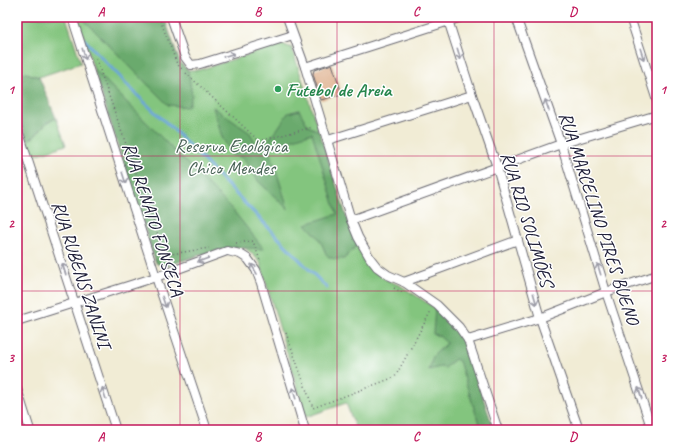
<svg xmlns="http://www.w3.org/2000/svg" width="674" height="447" viewBox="0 0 674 447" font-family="Caveat,sans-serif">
	<rect width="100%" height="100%" fill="#fff"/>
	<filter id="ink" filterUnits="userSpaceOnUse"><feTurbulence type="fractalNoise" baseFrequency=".025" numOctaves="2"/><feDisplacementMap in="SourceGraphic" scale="8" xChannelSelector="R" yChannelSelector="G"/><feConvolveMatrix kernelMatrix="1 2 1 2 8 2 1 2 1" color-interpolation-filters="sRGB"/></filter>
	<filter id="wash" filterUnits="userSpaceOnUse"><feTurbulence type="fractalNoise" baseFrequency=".012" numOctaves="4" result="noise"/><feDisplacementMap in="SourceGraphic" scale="16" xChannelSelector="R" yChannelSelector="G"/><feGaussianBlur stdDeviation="0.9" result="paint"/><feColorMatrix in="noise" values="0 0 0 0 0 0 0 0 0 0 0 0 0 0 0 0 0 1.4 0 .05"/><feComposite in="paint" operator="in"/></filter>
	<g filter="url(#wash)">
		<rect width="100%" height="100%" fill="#f1ecd5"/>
		<g fill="#83c57e" stroke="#52745c">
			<path d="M17,17H66L81,63L39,77L26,73H17Z"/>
			<path d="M77,17H164L180,63L188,70H199L282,44L292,48L348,222L374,270L385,279L401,286L435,308L494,430H356L346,403L306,417L260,262C256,258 251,252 246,249C232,242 180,262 164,267L156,263Z"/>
			<path d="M56,118L66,145L32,156L27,140L34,137L46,123Z"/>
		</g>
		<g fill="#6aaa6d" stroke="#466654">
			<path d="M81,17H164L180,63L188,70L192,95L188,107L168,105Z"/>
			<path d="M93,68L231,208L264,249L234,247L195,256L164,267L156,263Z"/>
			<path d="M17,73H26L39,77L56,118L46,123L34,137L27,140L17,109Z"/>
			<path d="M213,107L250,133L257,145L265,144L278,128L288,113L299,110L308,126L319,131L348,222L358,244L344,259C322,260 328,253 319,239C315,233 310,229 306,224L337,214L312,133L269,147L288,209L259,182L243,158L232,155L222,137Z"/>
			<path d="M435,308L457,330L464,341L494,430H481L459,361L455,359L445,368L440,367L429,370L433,356L447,343L439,336L433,334Z"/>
		</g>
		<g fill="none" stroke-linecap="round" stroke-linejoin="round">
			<path stroke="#6aa4da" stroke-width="3" d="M84,39L138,96L176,132L327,288"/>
		</g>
		<g id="blocks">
			<path fill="#dba983" d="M332,64L342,94L321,100L313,74L314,70Z"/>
		</g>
	</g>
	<g filter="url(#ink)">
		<use href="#blocks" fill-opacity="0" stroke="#6a6971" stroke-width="1"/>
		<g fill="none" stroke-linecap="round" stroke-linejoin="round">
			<g stroke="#6a6971" stroke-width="10">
				<g id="minor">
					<path d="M72,17L156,277L207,430"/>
					<path d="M171,17L185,57L191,65L200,64L293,35"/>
					<path d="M287,17L305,67L351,220L358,237L370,258L377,267L388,275L404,282L437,305L459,327L468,340L498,430"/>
					<path d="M447,17L472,95L497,167L540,318L579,430"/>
					<path d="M516,17L561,144L606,292L652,430"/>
					<path d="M630,17L657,101"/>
					<path d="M305,67L462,17"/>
					<path d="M17,127L116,430"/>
					<path d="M328,140L472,95"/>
					<path d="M351,220L561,144L657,115"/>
					<path d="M404,282L518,240"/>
					<path d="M17,321L156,277L227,251L240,254L248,259L256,270L261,283L305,430"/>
					<path d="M468,340L540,318L606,292L657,275"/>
					<path d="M17,389L30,430"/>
				</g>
			</g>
			<g stroke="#6a6971" stroke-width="1.5" stroke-dasharray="1 3" stroke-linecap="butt">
				<path d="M159,17L177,64L183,70"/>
				<path d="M96,59L165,255L209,248"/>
				<path d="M186,73L259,141L313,127"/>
				<path d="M236,243L253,241L260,260"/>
				<path d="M394,288L403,293"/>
				<path d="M286,333L313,408L395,377L431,311"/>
			</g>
			<use href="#minor" stroke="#fff" stroke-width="8"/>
		</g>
		<defs><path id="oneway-shaft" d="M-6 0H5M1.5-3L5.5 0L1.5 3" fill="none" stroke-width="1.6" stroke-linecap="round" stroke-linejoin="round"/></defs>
		<g stroke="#9c9ca7">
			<use href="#oneway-shaft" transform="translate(84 54) rotate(72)"/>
			<use href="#oneway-shaft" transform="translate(459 54) rotate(73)"/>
			<use href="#oneway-shaft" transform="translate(642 54) rotate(72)"/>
			<use href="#oneway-shaft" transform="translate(229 55) rotate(-17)"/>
			<use href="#oneway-shaft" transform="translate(547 105) rotate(-109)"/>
			<use href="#oneway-shaft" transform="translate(124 178) rotate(72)"/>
			<use href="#oneway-shaft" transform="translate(203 260) rotate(160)"/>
			<use href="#oneway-shaft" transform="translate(64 269) rotate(-108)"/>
			<use href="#oneway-shaft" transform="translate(254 269) rotate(-121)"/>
			<use href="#oneway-shaft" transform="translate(599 269) rotate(-107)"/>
			<use href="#oneway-shaft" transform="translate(535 299) rotate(74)"/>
			<use href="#oneway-shaft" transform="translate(164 302) rotate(71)"/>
			<use href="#oneway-shaft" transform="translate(104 393) rotate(-108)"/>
			<use href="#oneway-shaft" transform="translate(294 393) rotate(-107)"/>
			<use href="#oneway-shaft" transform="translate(640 393) rotate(-108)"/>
		</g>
	</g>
	<path fill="none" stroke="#c2185b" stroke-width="1" stroke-opacity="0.55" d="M180,17V430M337,17V430M494,17V430M17,156H657M17,291H657"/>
	<circle fill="#2e9e5b" stroke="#fff" stroke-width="1.5" cx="278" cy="89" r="4"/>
	<g text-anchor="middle" stroke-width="3" stroke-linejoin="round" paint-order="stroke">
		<g font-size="19" font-weight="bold" fill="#27864d" stroke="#fff" text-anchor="start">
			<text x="286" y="96">Futebol de Areia</text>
		</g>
		<g font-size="19" fill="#496356" stroke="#fff">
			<text x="231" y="152">Reserva Ecológica<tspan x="231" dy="22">Chico Mendes</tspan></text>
		</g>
		<g font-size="19" fill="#22223b" stroke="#fff">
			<text transform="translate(600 218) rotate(72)" y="7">RUA MARCELINO PIRES BUENO</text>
			<text transform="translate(154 219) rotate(72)" y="7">RUA RENATO FONSECA</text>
			<text transform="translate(528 219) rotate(73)" y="7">RUA RIO SOLIMÕES</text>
			<text transform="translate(82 274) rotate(72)" y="7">RUA RUBENS ZANINI</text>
		</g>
	</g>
	<rect width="674" height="447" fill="none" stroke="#fff" stroke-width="44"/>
	<rect x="22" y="22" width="630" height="403" fill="none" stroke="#c2185b" stroke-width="1.5"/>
	<g font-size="13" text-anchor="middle" font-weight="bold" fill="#c2185b">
		<text x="101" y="16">A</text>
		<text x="258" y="16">B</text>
		<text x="416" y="16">C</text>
		<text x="573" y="16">D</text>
		<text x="11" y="94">1</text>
		<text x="663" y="94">1</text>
		<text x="11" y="228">2</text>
		<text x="663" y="228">2</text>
		<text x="11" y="362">3</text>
		<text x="663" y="362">3</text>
		<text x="101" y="441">A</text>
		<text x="258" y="441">B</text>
		<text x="416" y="441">C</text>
		<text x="573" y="441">D</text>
	</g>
</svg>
